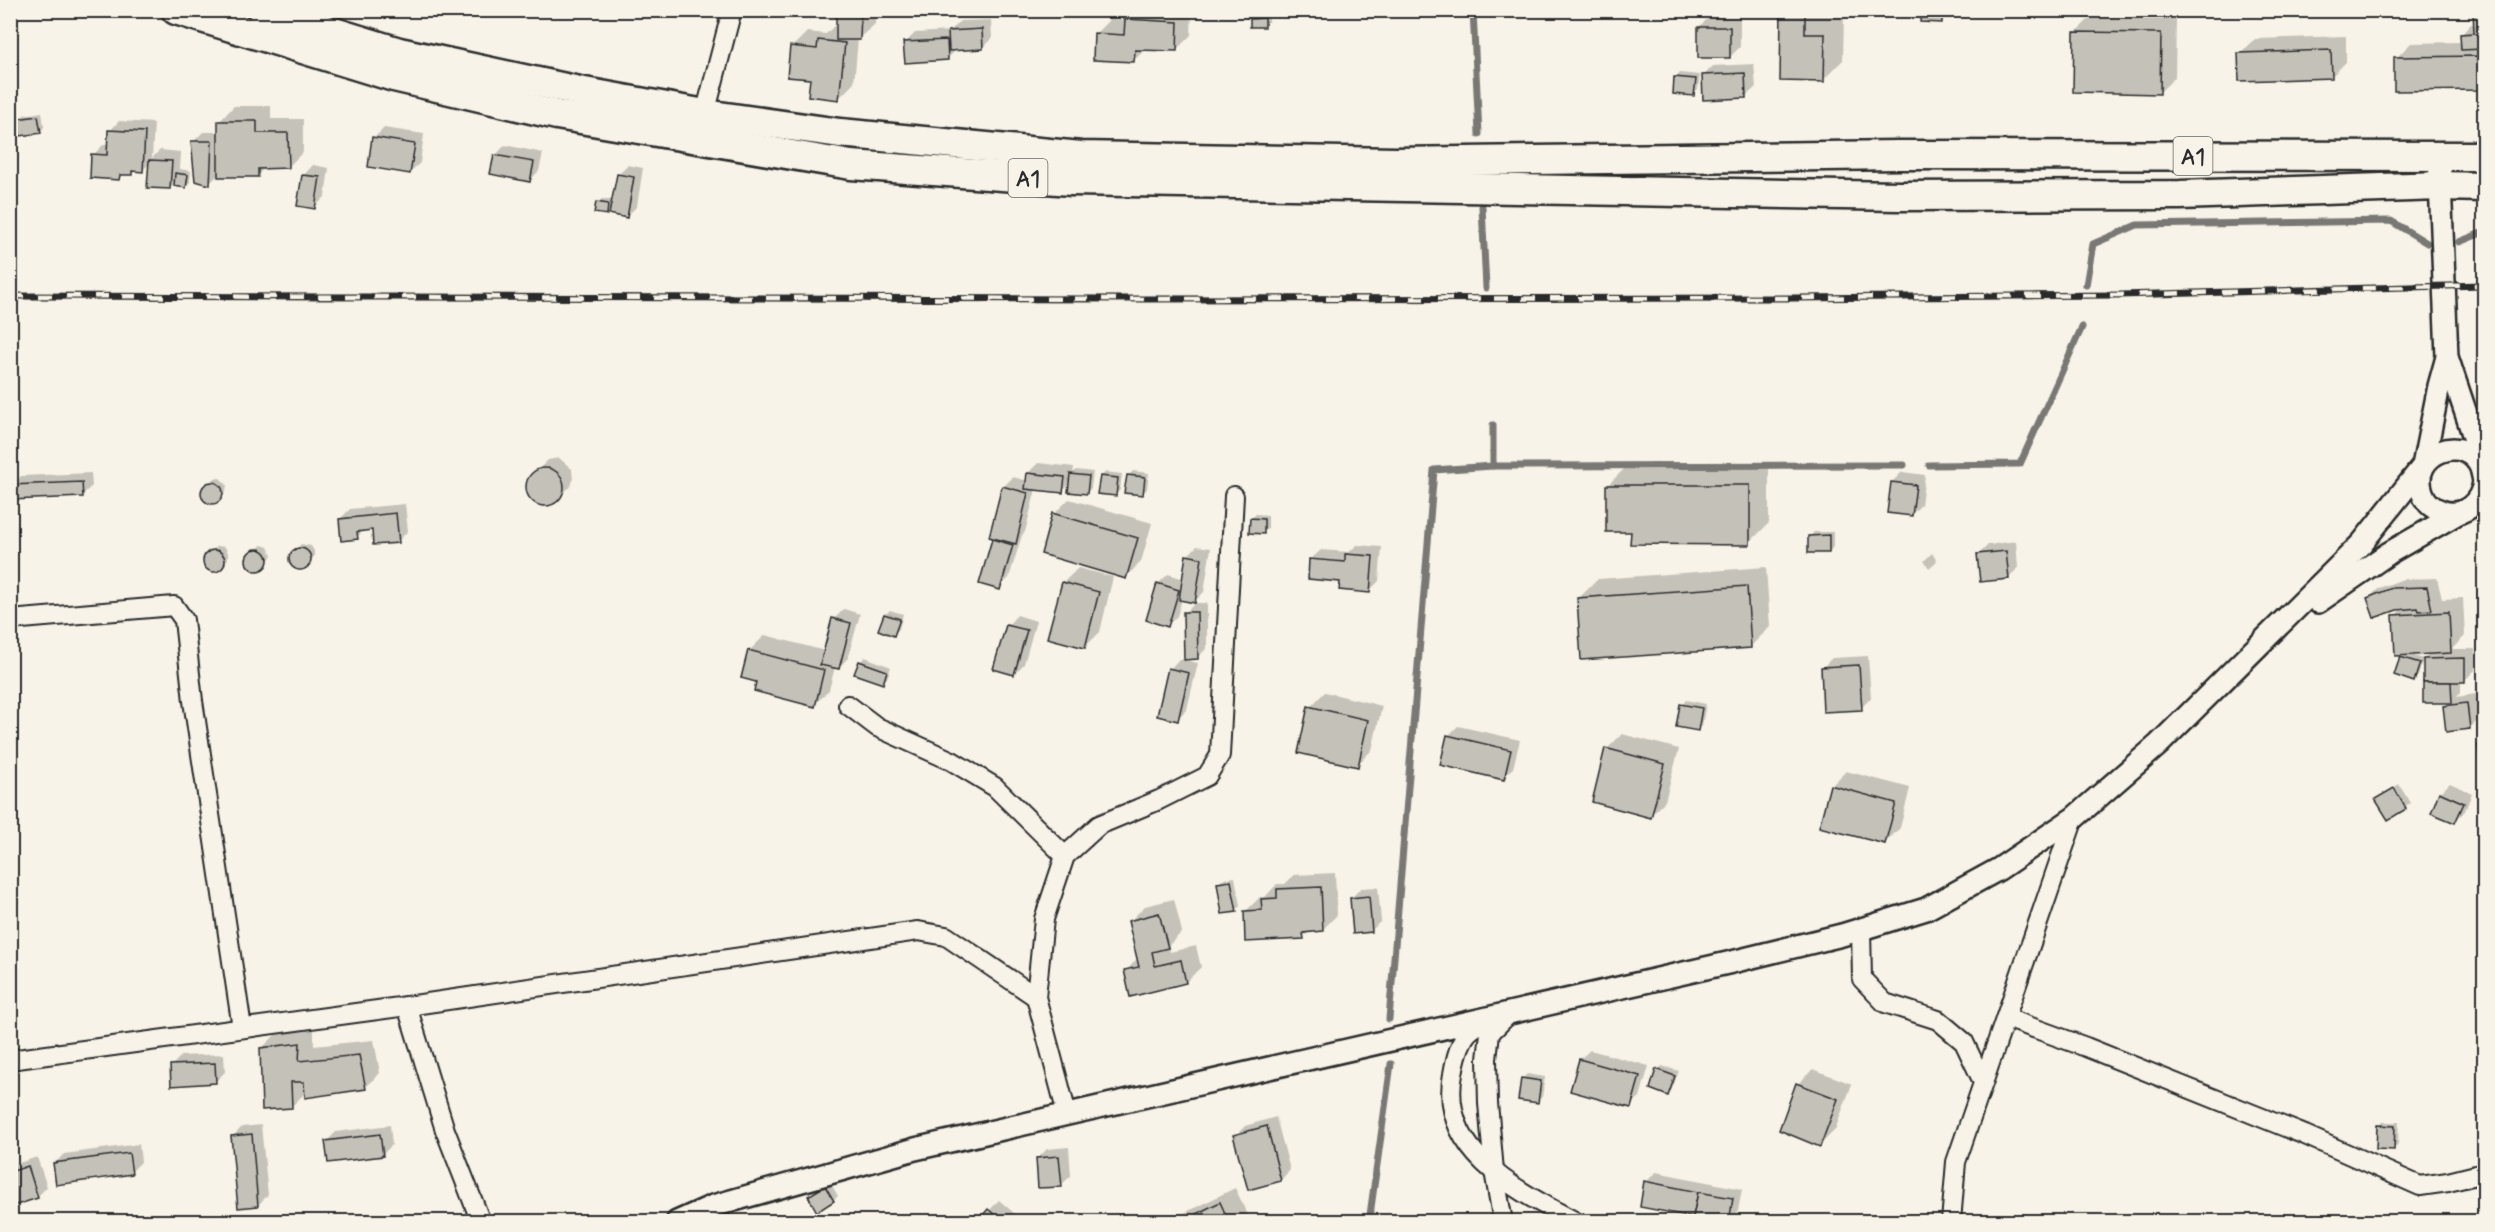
<svg xmlns="http://www.w3.org/2000/svg" width="2495" height="1232" viewBox="0 0 2495 1232" font-family="Mynerve,sans-serif">
	<rect width="100%" height="100%" fill="#f7f3e8"/>
	<filter id="ink" filterUnits="userSpaceOnUse"><feTurbulence type="fractalNoise" baseFrequency=".0167" numOctaves="2"/><feDisplacementMap in="SourceGraphic" scale="12" xChannelSelector="R" yChannelSelector="G"/><feConvolveMatrix kernelMatrix="1 2 1 2 8 2 1 2 1" color-interpolation-filters="sRGB"/></filter>
	<g filter="url(#ink)">
		<g fill="#0003">
			<path d="M837,10H875V24L858,39L854,83L839,98L812,78L792,47L807,32L826,34L834,26H837Z"/>
			<path d="M1136,10H1192L1191,35L1176,50L1146,49L1134,60L1095,34L1110,19L1126,20Z"/>
			<path d="M1782,10H1824V15H1844L1843,60L1823,80Z"/>
			<path d="M1922,10H1952L1941,21Z"/>
			<path d="M2474,10H2484V88L2396,89V58L2411,43L2462,42V34L2471,24H2475Z"/>
			<path d="M1256,15H1269V21L1264,25L1252,19Z"/>
			<path d="M1709,17H1740V47L1730,57L1699,27Z"/>
			<path d="M2090,18L2176,19L2175,77L2160,92L2075,33Z"/>
			<path d="M991,20L992,38L982,48L957,49L947,59L905,43L915,33L950,31L960,21Z"/>
			<path d="M2346,36V62L2331,77L2240,54L2255,39Z"/>
			<path d="M1754,64L1756,87L1746,96L1703,76L1713,66Z"/>
			<path d="M1680,73L1700,75L1698,90L1694,94L1676,78Z"/>
			<path d="M234,106H271V119H303V152L288,167H266L257,175L220,173L210,183L193,142L203,132H219V122Z"/>
			<path d="M42,112L44,127L40,132L19,119L24,115Z"/>
			<path d="M119,121L154,123L152,158L160,150L181,152L180,169L191,171L190,182L186,187L176,182L170,188L150,163L142,171L123,174L118,178L93,155L103,145H109L110,131Z"/>
			<path d="M384,128L424,134L420,163L410,172L374,138Z"/>
			<path d="M505,145L543,153L539,171L530,180L496,155Z"/>
			<path d="M313,165L329,168L325,197L315,207L304,175Z"/>
			<path d="M628,165L643,168L637,206L627,216L612,208L606,213L597,203L602,199L613,200L618,175Z"/>
			<path d="M559,458L572,469L573,480L571,486L550,504H538L528,495L527,490L529,478L548,460Z"/>
			<path d="M1038,463L1074,467L1073,473L1076,470L1093,472L1091,488L1086,493L1070,483L1062,492L1036,489L1025,532L1022,535L1009,578L999,588L993,540L996,538L1003,487L1013,477L1028,481V473Z"/>
			<path d="M1628,465L1769,466V523L1749,543L1632,531L1608,485Z"/>
			<path d="M1133,471L1149,473L1147,489L1143,493L1128,476Z"/>
			<path d="M1106,472L1122,474L1120,490L1116,494L1101,476Z"/>
			<path d="M1902,472L1925,475L1921,505L1912,514L1892,482Z"/>
			<path d="M91,473L92,486L82,495L12,498L10,512L11,486L21,476Z"/>
			<path d="M220,478L227,485L226,491L214,503L208,502L202,494L204,488L214,479Z"/>
			<path d="M1069,499L1152,523L1141,562L1126,577L1054,514Z"/>
			<path d="M405,504L408,531L398,541L373,528L365,529L357,537L340,519L350,509Z"/>
			<path d="M1256,514L1268,515V528L1263,532L1251,519Z"/>
			<path d="M1814,532H1833V547L1829,552L1810,536Z"/>
			<path d="M2016,541L2018,568L2009,578L1978,555L1988,545Z"/>
			<path d="M301,544L311,546L314,551V557L302,568L296,567L290,560L292,554Z"/>
			<path d="M262,545L268,547L272,555L265,566L256,570L250,567L247,561L249,555Z"/>
			<path d="M1357,545L1382,547L1379,581L1369,591L1342,581L1311,559L1321,550L1349,552Z"/>
			<path d="M218,546L225,547L228,553V559L215,570H209L204,562L205,556Z"/>
			<path d="M1197,546L1211,548L1204,592L1194,602L1182,599L1177,616L1168,625L1158,584L1168,574L1184,579L1187,556Z"/>
			<path d="M1932,553L1937,561L1929,568L1924,561Z"/>
			<path d="M1766,567L1770,627L1750,647L1578,599L1598,579Z"/>
			<path d="M1078,568L1113,577L1100,632L1085,647L1063,583Z"/>
			<path d="M2437,578L2442,599L2463,598L2465,636L2452,649H2475V670L2465,680H2461V692L2456,697L2476,694L2480,718L2470,728L2445,707L2450,701L2424,659L2431,652L2409,654L2423,659L2418,676L2413,680L2396,674L2405,654L2394,616L2403,608L2369,598L2379,588L2403,579Z"/>
			<path d="M1195,603H1207V648L1197,658L1185,613Z"/>
			<path d="M844,609L860,614L848,658L838,668L835,667L829,690L814,705L758,681L743,677L750,650L765,635L825,651L834,619Z"/>
			<path d="M890,610L903,614L899,629L894,634L885,615Z"/>
			<path d="M1017,615L1036,621L1024,664L1014,674L995,668L1008,625Z"/>
			<path d="M1868,656L1871,698L1861,708L1822,668L1832,658Z"/>
			<path d="M865,657L891,667L887,678L882,683L860,662Z"/>
			<path d="M1179,659L1198,663L1187,709L1177,719L1170,669Z"/>
			<path d="M1325,692L1382,706L1372,750L1357,765L1310,707Z"/>
			<path d="M1686,700L1706,704L1702,725L1698,729L1682,705Z"/>
			<path d="M1458,726L1520,740L1513,768L1503,778L1448,736Z"/>
			<path d="M1622,734L1679,749L1665,801L1650,816L1607,749Z"/>
			<path d="M1846,771L1910,788L1900,828L1885,843L1831,786Z"/>
			<path d="M2450,783L2472,793L2465,811L2455,821L2440,793Z"/>
			<path d="M2399,784L2410,803L2388,818L2377,799Z"/>
			<path d="M1335,873L1337,915L1322,930L1310,931L1303,937L1245,912L1260,897H1265L1277,884H1285L1294,875Z"/>
			<path d="M1235,877L1240,906L1236,910L1219,884L1223,879Z"/>
			<path d="M1378,887L1381,921L1371,931L1351,898L1361,888Z"/>
			<path d="M1174,899L1182,932L1169,945L1170,952L1196,946L1201,967L1186,982L1126,971L1138,958L1130,921L1145,906Z"/>
			<path d="M314,1029V1046L374,1040L380,1073L365,1088L306,1092L291,1107L262,1048L277,1033Z"/>
			<path d="M1590,1050L1649,1066L1640,1097L1630,1106L1580,1059Z"/>
			<path d="M224,1054L225,1072L215,1082L171,1066L181,1056Z"/>
			<path d="M1662,1066L1679,1071L1672,1089L1668,1094L1658,1070Z"/>
			<path d="M1813,1069L1852,1084L1835,1130L1820,1145L1798,1084Z"/>
			<path d="M1527,1074L1545,1077L1542,1097L1537,1101L1522,1079Z"/>
			<path d="M1276,1117L1290,1170L1281,1180L1235,1136L1245,1126Z"/>
			<path d="M2383,1122H2399L2398,1144L2394,1148L2378,1126Z"/>
			<path d="M261,1125L268,1195L258,1205L233,1136L242,1127Z"/>
			<path d="M390,1125L392,1145L382,1155L326,1142L336,1132Z"/>
			<path d="M139,1144L141,1162L131,1172L54,1164L64,1154Z"/>
			<path d="M1069,1147L1071,1176L1061,1185L1037,1159L1047,1149Z"/>
			<path d="M37,1157L47,1187L37,1197L10,1205V1166Z"/>
			<path d="M1656,1172L1742,1189L1736,1222H1694L1695,1216L1646,1182Z"/>
			<path d="M830,1182L838,1196L833,1200L810,1196Z"/>
			<path d="M1235,1188L1249,1217L1244,1222H1166Z"/>
			<path d="M999,1200L1024,1222H979Z"/>
			<path d="M816,1211L820,1222H792Z"/>
		</g>
		<g fill="none" stroke-linecap="round" stroke-linejoin="round">
			<g stroke="#7a7874" stroke-width="7">
				<path d="M1473,10L1479,134"/>
				<path d="M1482,207L1486,288"/>
				<path d="M2459,242L2484,232"/>
				<path d="M2086,285L2093,244L2137,225L2391,221L2427,243"/>
				<path d="M1929,465L2020,464L2082,327"/>
				<path d="M1493,466V425"/>
				<path d="M1389,1019L1434,470L1493,466L1904,465"/>
				<path d="M1369,1222L1391,1064"/>
			</g>
		</g>
		<g fill="#c4c1b9" stroke="#2b2b2b" stroke-width="1.5">
			<path d="M836,10H861L860,40H836Z"/>
			<path d="M1547,10H1605V11L1547,14Z"/>
			<path d="M1781,10H1805V34H1825L1824,82L1780,81Z"/>
			<path d="M1921,10H1942V23L1920,22Z"/>
			<path d="M2473,10H2484V49L2461,50L2460,34L2474,33Z"/>
			<path d="M1265,18V27H1250V19Z"/>
			<path d="M1125,19L1178,22L1177,51L1135,50L1134,62L1093,60L1094,33L1124,35Z"/>
			<rect x="1698" y="27" width="32" height="31"/>
			<path d="M982,29L983,49L949,51L948,31Z"/>
			<path d="M2074,32L2161,33L2160,94L2073,92Z"/>
			<path d="M818,40L845,43L839,100L808,96L810,79L787,77L790,46L817,49Z"/>
			<path d="M947,40L948,60L905,63L903,42Z"/>
			<path d="M2331,50L2332,78L2239,81L2238,53Z"/>
			<path d="M2484,56V90L2394,91V57Z"/>
			<path d="M1745,73L1746,98L1703,100L1702,75Z"/>
			<path d="M1674,77L1696,79L1694,96L1673,94Z"/>
			<path d="M38,116L41,133L20,136L17,119Z"/>
			<path d="M218,121H257V133H288L289,168L258,169V177H218Z"/>
			<path d="M108,130L145,132L143,172L132,171V175H120L119,180L90,178L91,154L107,155Z"/>
			<path d="M372,137L415,144L410,174L368,167Z"/>
			<path d="M191,141H212L210,185L195,181Z"/>
			<path d="M494,155L534,162L530,182L490,174Z"/>
			<path d="M149,160L172,161L170,189L147,188Z"/>
			<path d="M175,173L188,175L186,188L174,186Z"/>
			<path d="M617,174L634,177L627,218L609,214Z"/>
			<path d="M302,175L320,177L315,209L297,206Z"/>
			<path d="M596,202L608,204L607,215L594,213Z"/>
			<circle cx="545" cy="487" r="19"/>
			<path d="M1027,473L1065,477L1063,493L1025,489Z"/>
			<path d="M1070,474L1089,476L1087,494L1068,492Z"/>
			<path d="M1127,475L1145,477L1143,495L1124,493Z"/>
			<path d="M1100,476L1118,478L1116,496L1097,494Z"/>
			<circle cx="212" cy="493" r="11"/>
			<path d="M82,482L83,497L10,500V485Z"/>
			<path d="M1891,482L1916,485L1912,516L1887,513Z"/>
			<path d="M1606,485H1750V545L1630,544L1631,532H1606Z"/>
			<path d="M1002,486L1028,493L1016,544L989,537Z"/>
			<path d="M396,513L399,543L373,545L372,530L357,532L358,539L341,541L339,519Z"/>
			<path d="M1052,513L1138,538L1126,579L1041,554Z"/>
			<path d="M1250,518L1264,519V534L1249,533Z"/>
			<path d="M1829,535V553H1808V536Z"/>
			<path d="M992,539L1013,545L1000,590L979,584Z"/>
			<circle cx="300" cy="559" r="11"/>
			<circle cx="257" cy="560" r="11"/>
			<circle cx="214" cy="561" r="11"/>
			<path d="M2006,551L2009,579L1980,582L1977,554Z"/>
			<path d="M1345,554L1373,556L1370,593L1339,590L1340,582L1308,579L1309,559L1345,562Z"/>
			<path d="M1186,555L1202,558L1195,603L1179,600Z"/>
			<path d="M1062,582L1099,592L1085,648L1047,638Z"/>
			<path d="M1157,583L1179,590L1168,627L1146,620Z"/>
			<path d="M1747,586L1751,648L1581,660L1577,598Z"/>
			<path d="M2427,587L2432,610L2419,611L2418,608L2397,610L2374,618L2367,598L2392,588Z"/>
			<path d="M1183,612H1197L1198,659L1184,660Z"/>
			<path d="M2449,612L2451,653L2395,656L2393,615Z"/>
			<path d="M884,614L900,619L894,636L878,630Z"/>
			<path d="M832,618L851,623L839,669L820,665Z"/>
			<path d="M1006,625L1027,630L1014,675L993,669Z"/>
			<path d="M748,650L824,670L815,707L754,691L756,682L741,678Z"/>
			<path d="M2400,657L2420,663L2414,682L2394,675Z"/>
			<path d="M2465,658V682H2423V659Z"/>
			<path d="M859,661L887,671L883,684L854,674Z"/>
			<path d="M1859,665L1862,710L1823,712L1821,667Z"/>
			<path d="M1168,668L1189,673L1178,721L1157,716Z"/>
			<path d="M2423,682H2451L2452,703H2423Z"/>
			<path d="M2467,703L2470,729L2446,732L2443,706Z"/>
			<path d="M1680,704L1702,708L1698,731L1676,727Z"/>
			<path d="M1308,706L1368,720L1358,767L1298,753Z"/>
			<path d="M1447,735L1511,750L1504,780L1440,765Z"/>
			<path d="M2484,744V765H2480L2478,745Z"/>
			<path d="M1605,748L1665,764L1651,818L1592,802Z"/>
			<path d="M1830,785L1896,803L1885,844L1819,827Z"/>
			<path d="M2394,788L2406,809L2388,820L2375,799Z"/>
			<path d="M2439,792L2464,803L2455,823L2431,813Z"/>
			<path d="M1231,881L1237,912L1222,914L1217,883Z"/>
			<path d="M1321,887L1323,931L1303,933L1304,939L1245,942L1244,911L1262,910L1261,899L1277,898V889Z"/>
			<path d="M1369,896L1372,932L1353,934L1350,898Z"/>
			<path d="M1159,913L1168,948L1152,952L1155,966L1181,960L1186,983L1130,997L1124,970L1139,967L1128,921Z"/>
			<path d="M300,1043L299,1061L359,1055L366,1089L305,1098L304,1082H291L292,1108L262,1110L260,1048Z"/>
			<path d="M1579,1059L1640,1076L1631,1108L1570,1091Z"/>
			<path d="M215,1063L216,1083L171,1086L170,1065Z"/>
			<path d="M1656,1069L1675,1076L1668,1096L1650,1089Z"/>
			<path d="M1521,1078L1541,1081L1538,1103L1518,1100Z"/>
			<path d="M1796,1083L1838,1099L1820,1147L1779,1130Z"/>
			<path d="M2377,1125L2395,1126L2394,1150L2376,1149Z"/>
			<path d="M1267,1126L1281,1181L1248,1190L1233,1135Z"/>
			<path d="M252,1134L258,1206L238,1208L231,1136Z"/>
			<path d="M380,1134L383,1156L328,1163L325,1141Z"/>
			<path d="M129,1153L132,1174L56,1185L53,1163Z"/>
			<path d="M1059,1156L1062,1187L1038,1188L1036,1158Z"/>
			<path d="M28,1166L38,1198L10,1207V1172Z"/>
			<path d="M1644,1181L1698,1192L1693,1217L1640,1207Z"/>
			<path d="M825,1186L834,1201L817,1212L808,1196Z"/>
			<path d="M1698,1192L1733,1198L1729,1222H1692Z"/>
			<path d="M1220,1202L1229,1222H1180Z"/>
			<path d="M988,1209L1003,1222H977Z"/>
		</g>
		<g fill="none" stroke-linecap="round" stroke-linejoin="round">
			<g stroke="#2b2b2b" stroke-width="22">
				<g id="minor">
					<path d="M705,114L732,10"/>
					<path d="M10,620L174,606L184,620L193,701L242,1028"/>
					<path d="M848,705L877,727L952,761L995,787L1065,856"/>
					<path d="M1861,929L1862,979L1885,1003L1938,1020L1964,1042L1983,1082"/>
					<path d="M407,1006L445,1130L481,1222"/>
					<path d="M1489,1018C1482,1023 1471,1028 1466,1035C1459,1045 1455,1062 1453,1074C1438,1152 1518,1191 1576,1222"/>
					<path d="M2006,1018L2086,1047L2305,1135L2420,1186L2448,1182L2484,1173"/>
					<path d="M10,1060L407,1006L918,931L946,936L1036,997"/>
					<path d="M1067,1114L1036,997L1044,919L1065,856L1099,825L1159,800L1207,776L1220,755L1234,496"/>
					<path d="M1503,1222L1494,1171L1488,1103L1487,1059L1490,1033L1507,1016"/>
					<path d="M1951,1222L1956,1162L2074,818"/>
				</g>
			</g>
			<g stroke="#2b2b2b" stroke-width="26">
				<g id="tertiary">
					<path d="M2439,155L2447,357L2475,440L2484,481"/>
					<path d="M2482,470C2467,430 2408,453 2422,492C2425,501 2432,508 2441,511C2463,519 2481,503 2484,482"/>
					<path d="M2318,602L2389,553L2460,512"/>
					<path d="M677,1222L713,1206L915,1149L1732,962L1842,935L1926,909L1999,869L2074,818L2158,745L2362,543L2423,466L2439,386L2447,357"/>
				</g>
			</g>
			<g stroke="#2b2b2b" stroke-width="33">
				<g id="trunk">
					<path d="M176,10L394,77L557,115L851,165L1072,181L1899,196L2180,195L2440,186L2484,187"/>
					<path d="M262,10L399,52L579,91L705,114L840,133L1081,156L1395,162L1898,155L2484,156"/>
				</g>
			</g>
			<use href="#minor" stroke="#f7f3e8" stroke-width="18"/>
			<use href="#tertiary" stroke="#f7f3e8" stroke-width="21"/>
			<use href="#trunk" stroke="#f7f3e8" stroke-width="28"/>
			<g stroke="#2b2b2b" stroke-width="7">
				<path id="rail" d="M10,296L1140,299L1793,298L2119,295L2484,285"/>
			</g>
			<use href="#rail" stroke="#f7f3e8" stroke-width="4.5" stroke-dasharray="14" stroke-linecap="butt"/>
		</g>
	</g>
	<g text-anchor="middle" stroke-width="4.5" stroke-linejoin="round" paint-order="stroke">
		<g fill="#f7f3e8" stroke="#686764" stroke-width="1.5">
			<rect x="2173.5" y="137" width="39" height="38" rx="4.5"/>
			<rect x="1008.5" y="159" width="39" height="38" rx="4.5"/>
		</g>
		<g font-size="22" font-weight="bold" fill="#2b2b2b">
			<text x="2193" y="164">A1</text>
			<text x="1028" y="186">A1</text>
		</g>
	</g>
	<rect width="2495" height="1232" fill="none" stroke="#f7f3e8" stroke-width="36"/>
	<rect x="18" y="18" width="2459" height="1196" fill="none" stroke="#2b2b2b" stroke-width="2" filter="url(#ink)"/>
</svg>
